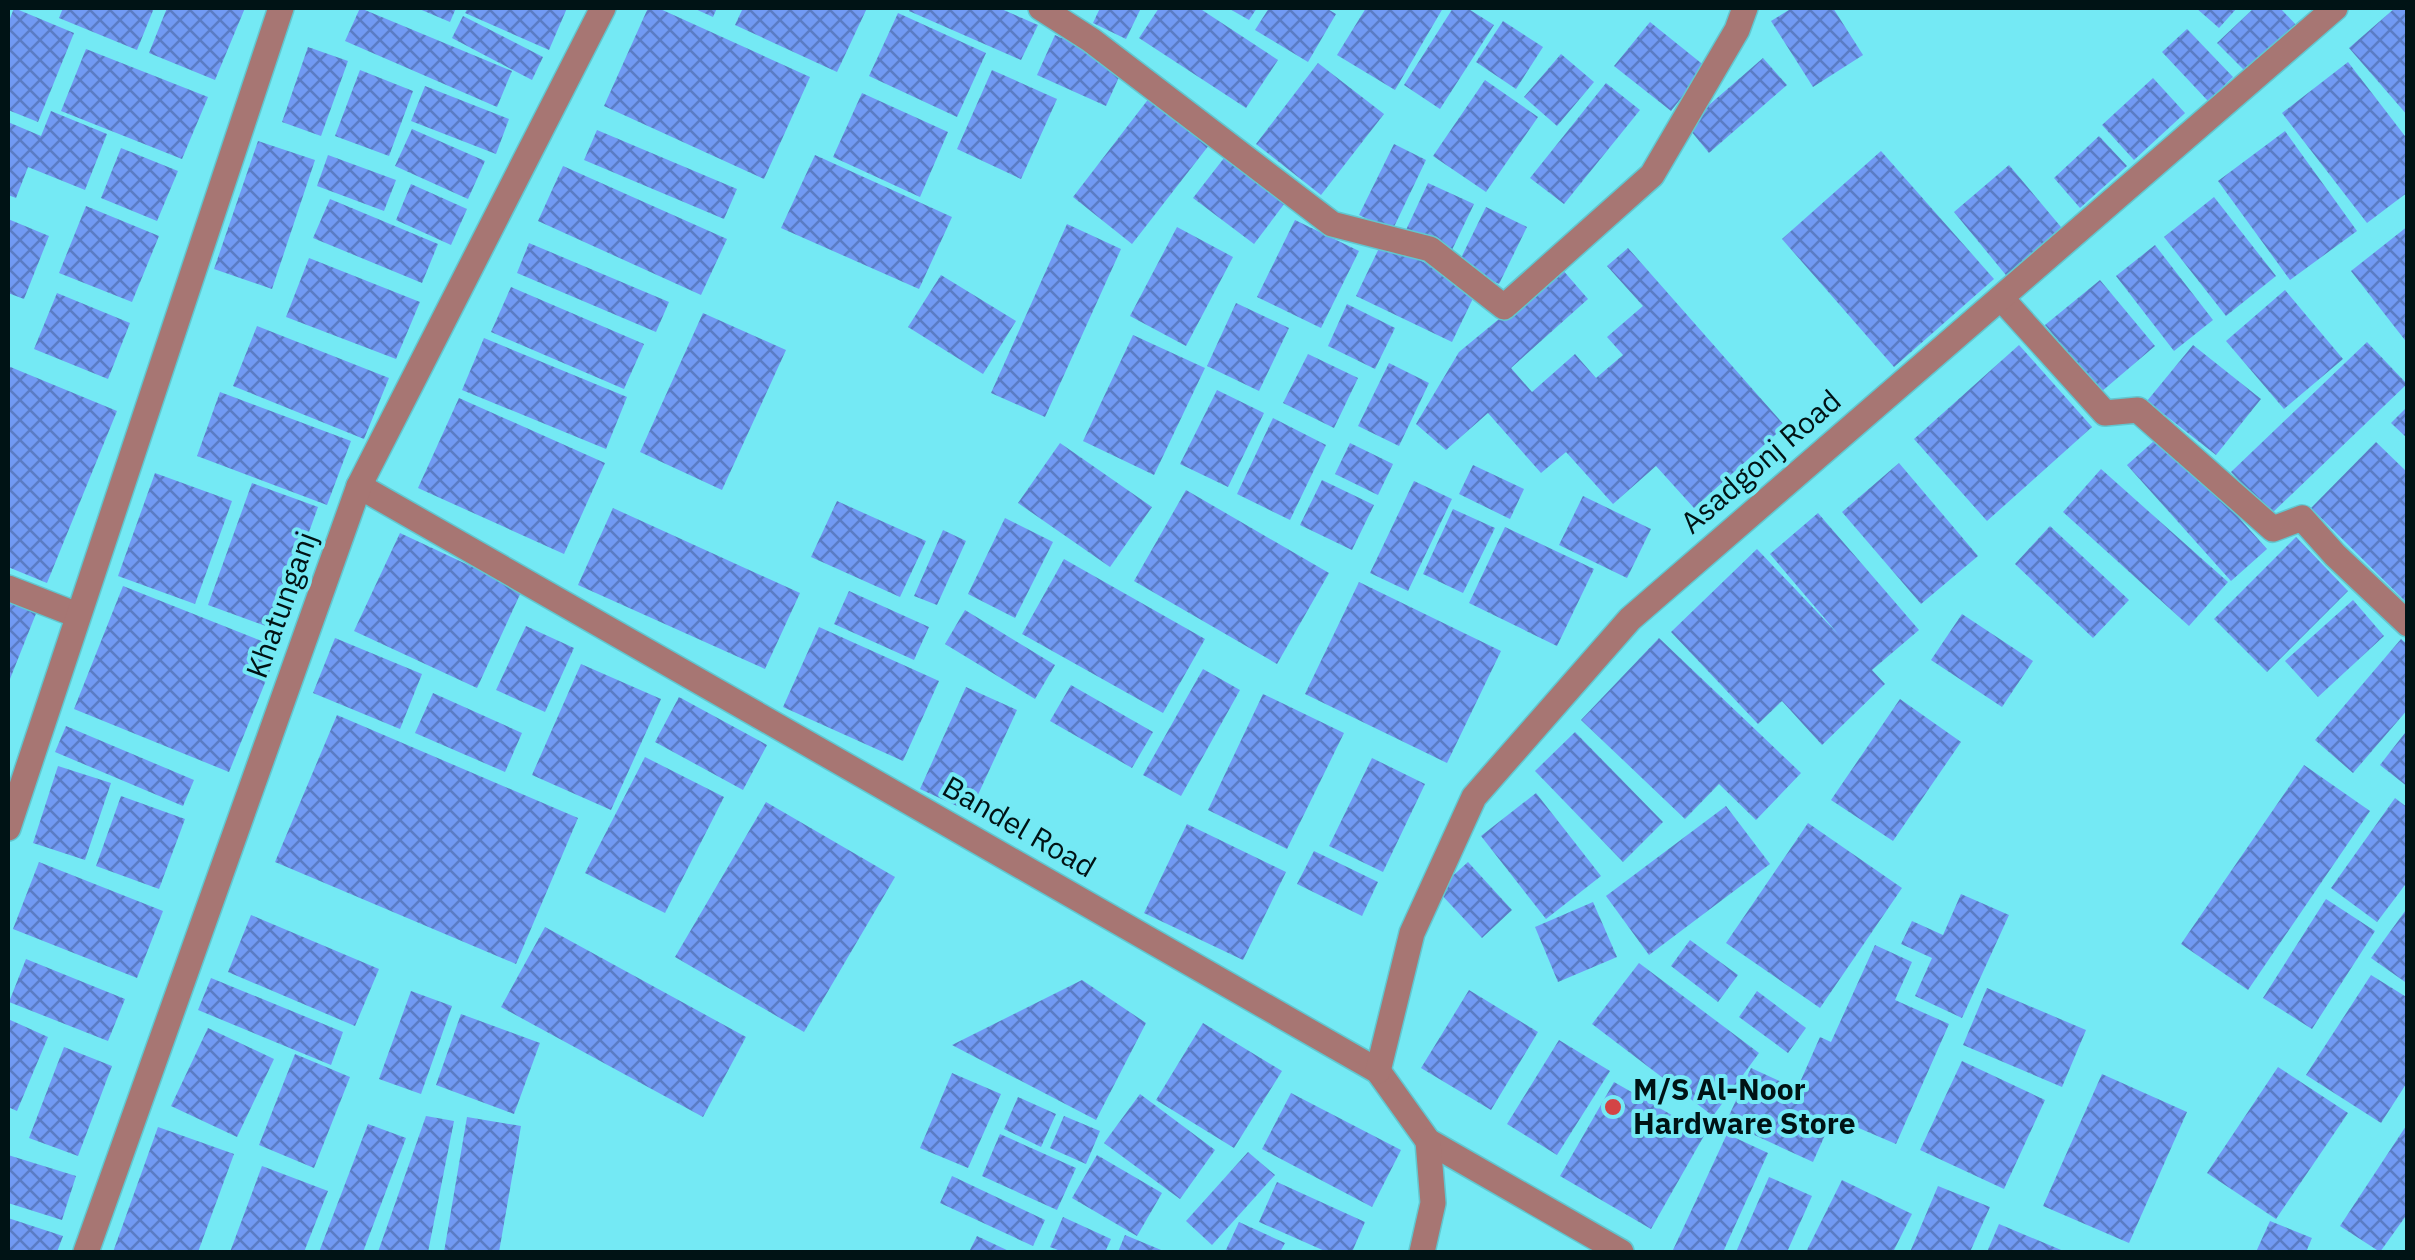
<svg xmlns="http://www.w3.org/2000/svg" width="2415" height="1260" viewBox="0 0 2415 1260" font-family="'IBM Plex Sans',sans-serif">
	<defs>
		<pattern id="building-cross-hatch" width="8" height="8" patternUnits="userSpaceOnUse" patternTransform="scale(2.5)"><rect width="8" height="8" fill="#719af3"/><path d="M0 0l8 8M0 8l8-8" fill="none" stroke="#5a7cc4"/></pattern>
	</defs>
	<rect width="100%" height="100%" fill="#74e9f4"/>
	<g fill="url(#building-cross-hatch)">
		<path d="M14,8L74,33L38,122L8,110V24Z"/>
		<path d="M63,8H154L137,50L59,18Z"/>
		<path d="M167,8H245L215,80L149,53Z"/>
		<path d="M360,8L512,71L497,107L345,41Z"/>
		<path d="M417,8H456L450,22Z"/>
		<path d="M468,8H567L549,50L465,13Z"/>
		<path d="M648,8H658L810,77L764,179L604,106Z"/>
		<path d="M693,8H717L713,17Z"/>
		<path d="M743,8H867L837,72L735,25Z"/>
		<path d="M911,8H999L1038,25L1021,60L909,11Z"/>
		<path d="M1100,8H1141L1126,39L1093,23Z"/>
		<path d="M1159,8H1199L1278,60L1246,108L1139,38Z"/>
		<path d="M1228,8H1257L1249,20Z"/>
		<path d="M1269,8H1326L1336,14L1308,62L1255,30Z"/>
		<path d="M1366,8H1443L1395,90L1337,55Z"/>
		<path d="M1453,8H1467L1494,25L1440,109L1404,85Z"/>
		<path d="M1792,8H1833L1863,55L1813,87L1771,21Z"/>
		<path d="M2196,8H2237L2219,28Z"/>
		<path d="M2254,8H2280L2299,28L2249,75L2217,43Z"/>
		<path d="M2395,8H2408V116L2349,48Z"/>
		<path d="M898,13L986,53L957,117L869,76Z"/>
		<path d="M463,16L543,57L532,80L452,38Z"/>
		<path d="M1503,21L1543,47L1516,89L1476,62Z"/>
		<path d="M1650,22L1706,67L1671,111L1614,66Z"/>
		<path d="M2187,29L2233,77L2208,101L2162,52Z"/>
		<path d="M1055,35L1124,66L1106,106L1037,75Z"/>
		<path d="M308,47L348,61L321,136L282,122Z"/>
		<path d="M86,49L208,97L182,159L61,111Z"/>
		<path d="M1561,54L1594,82L1557,126L1524,97Z"/>
		<path d="M1763,58L1787,85L1709,153L1686,125Z"/>
		<path d="M2348,62L2408,140V192L2367,223L2282,113Z"/>
		<path d="M1318,63L1384,114L1321,195L1256,144Z"/>
		<path d="M360,70L413,91L389,156L335,136Z"/>
		<path d="M992,70L1057,99L1021,179L957,149Z"/>
		<path d="M2153,78L2185,113L2134,160L2102,125Z"/>
		<path d="M1485,80L1538,117L1486,192L1433,156Z"/>
		<path d="M1606,83L1640,110L1564,204L1530,178Z"/>
		<path d="M425,86L509,119L496,154L411,121Z"/>
		<path d="M862,93L948,132L920,197L833,157Z"/>
		<path d="M1153,93L1213,140L1132,244L1073,197Z"/>
		<path d="M51,111L107,134L85,190L28,167L16,198L8,195V122L41,136Z"/>
		<path d="M412,129L485,161L468,199L395,166Z"/>
		<path d="M597,130L737,189L724,219L584,160Z"/>
		<path d="M2285,131L2357,231L2290,280L2218,181Z"/>
		<path d="M2099,136L2127,166L2080,208L2054,178Z"/>
		<path d="M258,141L315,160L272,289L214,269Z"/>
		<path d="M1394,144L1426,160L1392,231L1359,215Z"/>
		<path d="M121,148L178,171L157,221L101,198Z"/>
		<path d="M1231,149L1291,195L1254,244L1193,198Z"/>
		<path d="M1881,151L1994,279L1894,367L1782,239Z"/>
		<path d="M328,155L396,180L384,211L317,186Z"/>
		<path d="M815,155L952,217L919,289L781,228Z"/>
		<path d="M2009,165L2066,233L2010,280L1954,212Z"/>
		<path d="M563,166L727,239L701,295L538,221Z"/>
		<path d="M1428,183L1474,204L1451,252L1406,230Z"/>
		<path d="M411,184L467,209L451,245L396,220Z"/>
		<path d="M2214,197L2276,276L2226,316L2164,237Z"/>
		<path d="M330,199L438,244L422,283L313,238Z"/>
		<path d="M86,206L159,236L132,302L59,273Z"/>
		<path d="M1486,207L1527,227L1499,284L1458,264Z"/>
		<path d="M8,219L49,236L24,299L8,293Z"/>
		<path d="M1295,220L1359,251L1321,328L1257,297Z"/>
		<path d="M1067,224L1121,249L1045,417L991,393Z"/>
		<path d="M2408,226V344L2351,271Z"/>
		<path d="M1177,227L1233,257L1186,346L1130,316Z"/>
		<path d="M1382,242L1478,288L1452,342L1356,296Z"/>
		<path d="M529,243L669,302L656,332L517,273Z"/>
		<path d="M2155,245L2213,320L2174,351L2116,276Z"/>
		<path d="M1628,248L1785,426L1694,508L1656,466L1613,504L1566,452L1541,473L1488,413L1446,450L1416,424L1459,352L1561,268L1588,299L1511,368L1532,392L1575,354L1596,378L1623,355L1607,337L1643,306L1607,266Z"/>
		<path d="M309,258L420,302L396,359L286,317Z"/>
		<path d="M941,275L1016,321L983,374L908,327Z"/>
		<path d="M2100,280L2155,346L2101,392L2045,325Z"/>
		<path d="M511,287L644,344L624,389L491,332Z"/>
		<path d="M2285,290L2343,359L2284,409L2226,341Z"/>
		<path d="M57,293L130,323L108,379L34,349Z"/>
		<path d="M1236,303L1289,328L1259,391L1207,366Z"/>
		<path d="M1347,304L1395,328L1375,369L1328,346Z"/>
		<path d="M703,313L786,350L722,490L640,452Z"/>
		<path d="M257,326L389,378L364,439L233,386Z"/>
		<path d="M1133,335L1205,368L1154,475L1083,441Z"/>
		<path d="M484,338L627,397L606,449L462,390Z"/>
		<path d="M2367,342L2407,384L2271,514L2231,472Z"/>
		<path d="M2019,345L2092,427L1987,521L1914,439Z"/>
		<path d="M2193,345L2261,399L2216,455L2147,401Z"/>
		<path d="M1308,354L1358,378L1334,428L1283,403Z"/>
		<path d="M1389,363L1429,383L1399,446L1358,426Z"/>
		<path d="M8,366L117,411L47,583L8,567Z"/>
		<path d="M1217,390L1264,413L1228,487L1180,464Z"/>
		<path d="M220,392L351,441L327,505L197,456Z"/>
		<path d="M459,398L605,463L564,554L418,488Z"/>
		<path d="M2408,406V439L2391,423Z"/>
		<path d="M1273,418L1326,445L1290,520L1237,494Z"/>
		<path d="M2163,433L2267,549L2231,581L2127,465Z"/>
		<path d="M2376,442L2408,473V604L2311,508Z"/>
		<path d="M1060,443L1152,507L1110,567L1018,503Z"/>
		<path d="M1350,443L1393,464L1378,495L1335,474Z"/>
		<path d="M1899,463L1978,556L1921,604L1842,512Z"/>
		<path d="M1473,465L1524,489L1510,519L1459,494Z"/>
		<path d="M2101,469L2228,582L2189,626L2063,512Z"/>
		<path d="M155,473L232,501L195,604L118,576Z"/>
		<path d="M1322,480L1374,505L1352,550L1300,525Z"/>
		<path d="M1414,481L1452,499L1408,591L1370,573Z"/>
		<path d="M252,483L318,507L274,629L208,605Z"/>
		<path d="M1186,490L1329,573L1277,664L1134,581Z"/>
		<path d="M1583,496L1651,529L1627,578L1559,545Z"/>
		<path d="M837,501L926,541L900,597L811,557Z"/>
		<path d="M613,508L800,593L765,669L578,585Z"/>
		<path d="M1453,509L1495,528L1463,593L1423,574Z"/>
		<path d="M1818,513L1919,630L1872,670L1885,684L1822,745L1782,701L1758,724L1671,632L1757,549L1838,634L1770,554Z"/>
		<path d="M1005,518L1053,542L1015,618L968,594Z"/>
		<path d="M2050,526L2129,600L2093,638L2015,564Z"/>
		<path d="M1505,527L1594,569L1557,646L1469,603Z"/>
		<path d="M943,530L966,541L937,605L914,596Z"/>
		<path d="M400,533L522,590L477,688L354,631Z"/>
		<path d="M2296,537L2348,591L2267,672L2214,619Z"/>
		<path d="M1064,559L1205,639L1163,713L1022,634Z"/>
		<path d="M1359,582L1501,651L1447,763L1305,694Z"/>
		<path d="M123,586L279,648L229,772L74,709Z"/>
		<path d="M849,591L929,627L914,660L834,624Z"/>
		<path d="M8,599L37,611L8,684Z"/>
		<path d="M2353,600L2384,636L2318,697L2285,661Z"/>
		<path d="M965,610L1055,665L1035,699L945,644Z"/>
		<path d="M1962,614L2033,661L2002,707L1931,660Z"/>
		<path d="M526,626L574,648L545,712L496,690Z"/>
		<path d="M819,627L939,681L903,761L783,707Z"/>
		<path d="M335,638L422,674L400,729L313,693Z"/>
		<path d="M1659,638L1801,773L1756,820L1719,784L1685,819L1581,720Z"/>
		<path d="M2401,639L2408,645V709L2353,773L2315,740Z"/>
		<path d="M581,664L661,699L611,810L532,775Z"/>
		<path d="M1203,669L1240,690L1181,796L1143,775Z"/>
		<path d="M1071,685L1153,732L1132,768L1050,721Z"/>
		<path d="M966,687L1017,710L970,812L920,789Z"/>
		<path d="M433,693L522,733L505,772L415,733Z"/>
		<path d="M1263,694L1344,733L1287,849L1208,810Z"/>
		<path d="M679,697L767,745L743,790L655,742Z"/>
		<path d="M1900,699L1961,742L1893,841L1831,800Z"/>
		<path d="M337,715L578,818L516,964L275,862Z"/>
		<path d="M66,726L194,780L183,806L55,752Z"/>
		<path d="M2408,729V787L2380,765Z"/>
		<path d="M1575,732L1663,822L1623,862L1535,771Z"/>
		<path d="M645,757L724,797L665,913L585,873Z"/>
		<path d="M1372,758L1425,784L1383,872L1329,846Z"/>
		<path d="M2304,765L2370,811L2248,990L2181,944Z"/>
		<path d="M58,766L111,783L85,860L33,843Z"/>
		<path d="M1536,793L1601,876L1546,919L1481,836Z"/>
		<path d="M121,796L185,819L159,889L96,866Z"/>
		<path d="M2395,798L2408,808V881L2377,922L2331,888Z"/>
		<path d="M766,802L895,877L804,1032L675,957Z"/>
		<path d="M1726,806L1770,864L1649,955L1606,896Z"/>
		<path d="M1808,823L1902,888L1820,1008L1726,943Z"/>
		<path d="M1187,824L1286,872L1243,960L1144,913Z"/>
		<path d="M1314,851L1378,882L1362,916L1297,884Z"/>
		<path d="M39,862L163,911L137,978L13,929Z"/>
		<path d="M1468,862L1512,910L1482,938L1437,890Z"/>
		<path d="M1961,894L2009,915L1962,1018L1915,996L1932,958L1901,944L1912,921L1943,935Z"/>
		<path d="M2326,899L2375,931L2312,1029L2263,998Z"/>
		<path d="M1593,902L1617,957L1558,982L1535,927Z"/>
		<path d="M2408,907V984L2371,958Z"/>
		<path d="M251,915L379,969L355,1026L228,972Z"/>
		<path d="M545,927L746,1037L703,1117L501,1007Z"/>
		<path d="M1690,940L1738,975L1718,1002L1671,966Z"/>
		<path d="M1875,945L1912,962L1895,1000L1949,1024L1896,1144L1833,1117L1813,1162L1726,1122L1751,1068L1797,1089L1820,1037L1831,1042Z"/>
		<path d="M26,959L125,999L108,1041L9,1002Z"/>
		<path d="M1639,963L1759,1053L1713,1116L1592,1024Z"/>
		<path d="M2371,975L2408,998V1081L2381,1123L2306,1075Z"/>
		<path d="M211,978L343,1032L331,1065L198,1010Z"/>
		<path d="M1082,980L1146,1023L1096,1120L952,1045Z"/>
		<path d="M1987,988L2086,1030L2062,1087L1963,1045Z"/>
		<path d="M1469,990L1538,1032L1491,1110L1421,1068Z"/>
		<path d="M411,991L452,1006L421,1094L379,1079Z"/>
		<path d="M1757,991L1806,1028L1788,1053L1739,1017Z"/>
		<path d="M461,1014L540,1043L514,1114L436,1085Z"/>
		<path d="M8,1019L48,1037L17,1111L8,1107Z"/>
		<path d="M1203,1023L1282,1071L1234,1148L1156,1100Z"/>
		<path d="M208,1028L274,1059L237,1137L171,1106Z"/>
		<path d="M1559,1040L1610,1071L1557,1155L1507,1124Z"/>
		<path d="M64,1047L112,1066L78,1156L29,1138Z"/>
		<path d="M295,1054L350,1077L314,1168L259,1145Z"/>
		<path d="M1962,1061L2045,1100L2004,1189L1920,1150Z"/>
		<path d="M2278,1067L2348,1113L2276,1219L2207,1173Z"/>
		<path d="M952,1073L1001,1094L968,1168L920,1148Z"/>
		<path d="M2102,1074L2187,1112L2129,1243L2043,1206Z"/>
		<path d="M1614,1082L1705,1134L1651,1229L1560,1176Z"/>
		<path d="M1291,1093L1401,1150L1372,1207L1262,1149Z"/>
		<path d="M1140,1094L1215,1150L1180,1199L1104,1143Z"/>
		<path d="M1018,1097L1056,1114L1041,1147L1004,1129Z"/>
		<path d="M426,1116L454,1121L428,1252H378Z"/>
		<path d="M1064,1116L1100,1131L1086,1164L1050,1148Z"/>
		<path d="M467,1117L521,1126L499,1252H444Z"/>
		<path d="M2408,1123V1213L2380,1252L2340,1226Z"/>
		<path d="M368,1124L406,1138L363,1252H319Z"/>
		<path d="M158,1127L234,1154L198,1252H113Z"/>
		<path d="M1000,1134L1076,1168L1057,1210L982,1176Z"/>
		<path d="M1727,1134L1768,1153L1723,1252H1678L1673,1250Z"/>
		<path d="M1248,1152L1275,1175L1212,1245L1186,1221Z"/>
		<path d="M8,1155L76,1176L62,1220L8,1203Z"/>
		<path d="M1097,1155L1162,1193L1137,1236L1072,1198Z"/>
		<path d="M262,1166L328,1191L304,1252H230Z"/>
		<path d="M952,1176L1045,1220L1033,1246L940,1203Z"/>
		<path d="M1769,1177L1812,1196L1787,1252H1736Z"/>
		<path d="M1842,1180L1912,1214L1893,1252H1806Z"/>
		<path d="M1277,1182L1365,1222L1352,1252H1327L1259,1222Z"/>
		<path d="M1938,1186L1990,1207L1970,1252H1910Z"/>
		<path d="M1063,1217L1111,1239L1105,1252H1063L1050,1247Z"/>
		<path d="M8,1218L63,1236L57,1252H8Z"/>
		<path d="M2270,1221L2312,1238L2306,1252H2256Z"/>
		<path d="M1239,1222L1285,1243L1280,1252H1225Z"/>
		<path d="M1999,1224L2066,1252H1987Z"/>
		<path d="M1125,1235L1166,1252H1118Z"/>
		<path d="M977,1236L1011,1252H969Z"/>
	</g>
	<g fill="none" stroke-linecap="round" stroke-linejoin="round">
		<g stroke="#61c7d0" stroke-width="28">
			<g id="minor">
				<path d="M1041,8L1091,40L1332,224L1430,249L1504,307L1652,175L1737,30L1745,8"/>
				<path d="M2001,298L2105,413L2138,410L2273,529L2302,518L2335,555L2408,624"/>
				<path d="M359,486L1378,1071L1428,1141L1621,1252"/>
				<path d="M8,588L77,615"/>
				<path d="M8,828L281,8"/>
				<path d="M1378,1071L1412,933L1474,797L1630,619L2335,8"/>
				<path d="M86,1252L359,486L603,8"/>
				<path d="M1422,1252L1433,1203L1428,1141"/>
			</g>
		</g>
		<use href="#minor" stroke="#a77673" stroke-width="25"/>
	</g>
	<circle fill="#d34445" stroke="#74e9f4" stroke-width="4" cx="1613" cy="1107" r="10"/>
	<g text-anchor="middle" stroke-width="8" stroke-linejoin="round" paint-order="stroke">
		<g font-size="30" fill="#001315" stroke="#74e9f4">
			<text transform="translate(1761 462) rotate(-41)" y="10">Asadgonj Road</text>
			<text transform="translate(282 605) rotate(-70)" y="10">Khatunganj</text>
			<text transform="translate(1019 827) rotate(30)" y="10">Bandel Road</text>
		</g>
		<g font-size="30" font-weight="bold" fill="#001315" stroke="#74e9f4" text-anchor="start">
			<text x="1633" y="1100">M/S Al-Noor<tspan x="1633" dy="34">Hardware Store</tspan></text>
		</g>
	</g>
	<rect width="2415" height="1260" fill="none" stroke="#001315" stroke-width="20"/>
</svg>
